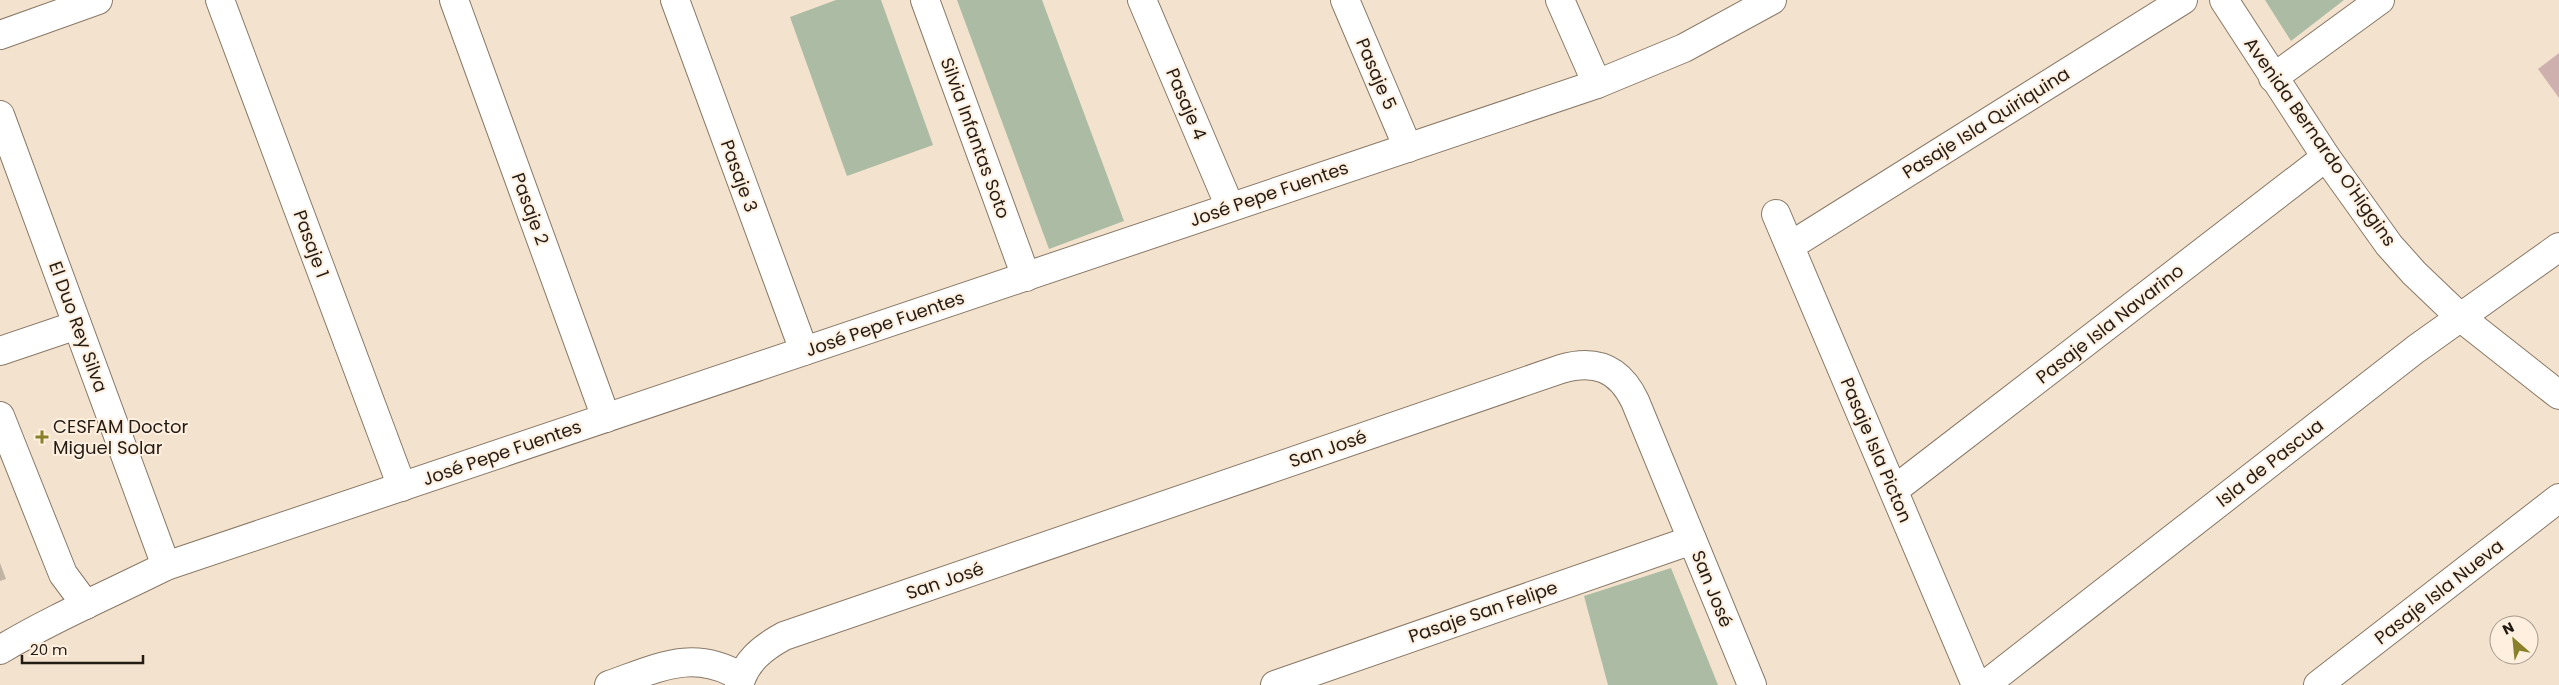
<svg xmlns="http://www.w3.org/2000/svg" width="2559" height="685" viewBox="0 0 2559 685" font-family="Poppins,sans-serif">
	<rect width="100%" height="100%" fill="#f3e2cd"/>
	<g fill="#acbba3">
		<path d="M836,0H881L933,145L847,176L790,17Z"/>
		<path d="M957,0H1042L1124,221L1049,249Z"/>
		<path d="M2265,0H2344L2291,41Z"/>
		<path d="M1671,568L1718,685H1608L1584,596Z"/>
	</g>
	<path fill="#0003" d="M0,563L6,579L0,581Z"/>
	<path fill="#ceb1af" d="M2559,53V98L2538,69Z"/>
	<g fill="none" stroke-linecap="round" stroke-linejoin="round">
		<g stroke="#897967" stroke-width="30">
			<g id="minor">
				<path d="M220,0L402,487"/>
				<path d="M454,0L606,418"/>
				<path d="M675,0L804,351"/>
				<path d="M925,0L1026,277"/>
				<path d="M1142,0L1230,207"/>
				<path d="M1345,0L1408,148"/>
				<path d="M1560,0L1597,84"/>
				<path d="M2224,0L2326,157L2389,245L2414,273L2460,317L2559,395"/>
				<path d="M0,35L98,0"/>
				<path d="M2273,78L2380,0"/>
				<path d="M0,115L166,566"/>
				<path d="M1776,214L1976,685"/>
				<path d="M1790,246L2183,0"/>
				<path d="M0,351L77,325"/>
				<path d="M0,416L63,574L86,605"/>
				<path d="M1894,490L2326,157"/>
				<path d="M0,650C53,618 110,594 166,566L1597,84L1684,48L1772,0"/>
				<path d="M609,685C658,668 693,648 741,677"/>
				<path d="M739,685C746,661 762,648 784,636L1561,369C1595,359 1619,368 1635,401L1752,685"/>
				<path d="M1275,685L1692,540"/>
				<path d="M1985,685L2416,349L2559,247"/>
				<path d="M2318,685L2559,498"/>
			</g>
		</g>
		<use href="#minor" stroke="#fff" stroke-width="28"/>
	</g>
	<path fill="#898129" stroke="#feefdf" stroke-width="2" d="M39.5 429.5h5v5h5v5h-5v5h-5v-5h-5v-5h5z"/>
	<g text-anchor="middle" stroke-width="4" stroke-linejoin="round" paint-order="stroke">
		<g font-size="18" fill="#231c15" stroke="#feefdf">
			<text transform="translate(1376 74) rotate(67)" y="6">Pasaje 5</text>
			<text transform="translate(1186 104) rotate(67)" y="6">Pasaje 4</text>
			<text transform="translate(1986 123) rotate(-32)" y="6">Pasaje Isla Quiriquina</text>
			<text transform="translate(975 138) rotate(70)" y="6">Silvia Infantas Soto</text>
			<text transform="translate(2320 142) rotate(55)" y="6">Avenida Bernardo O'Higgins</text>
			<text transform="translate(739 176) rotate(70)" y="6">Pasaje 3</text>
			<text transform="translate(1269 194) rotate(-19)" y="6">José Pepe Fuentes</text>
			<text transform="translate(530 209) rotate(70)" y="6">Pasaje 2</text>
			<text transform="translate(311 244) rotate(70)" y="6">Pasaje 1</text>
			<text transform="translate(885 324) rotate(-19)" y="6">José Pepe Fuentes</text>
			<text transform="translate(2110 324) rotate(-38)" y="6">Pasaje Isla Navarino</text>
			<text transform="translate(78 327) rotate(70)" y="6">El Duo Rey Silva</text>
			<text transform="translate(1328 449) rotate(-19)" y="6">San José</text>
			<text transform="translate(1876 450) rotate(67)" y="6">Pasaje Isla Picton</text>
			<text transform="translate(502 453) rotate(-19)" y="6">José Pepe Fuentes</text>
			<text transform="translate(2270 463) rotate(-38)" y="6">Isla de Pascua</text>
			<text transform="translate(945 581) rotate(-19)" y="6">San José</text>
			<text transform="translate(1712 589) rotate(68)" y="6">San José</text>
			<text transform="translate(2439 592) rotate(-38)" y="6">Pasaje Isla Nueva</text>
			<text transform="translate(1483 612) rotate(-19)" y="6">Pasaje San Felipe</text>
		</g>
		<g font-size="18" fill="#231c15" stroke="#feefdf" text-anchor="start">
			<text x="53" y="433">CESFAM Doctor<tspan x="53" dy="21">Miguel Solar</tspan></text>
		</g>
	</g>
	<g transform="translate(2514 640) rotate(333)"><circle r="24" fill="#feefdf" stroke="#a69b8e"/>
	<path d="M0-4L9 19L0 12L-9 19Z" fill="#898129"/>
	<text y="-8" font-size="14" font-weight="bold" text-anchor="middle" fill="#231c15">N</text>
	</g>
	<path d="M22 655v8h121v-8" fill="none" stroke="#231c15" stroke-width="2.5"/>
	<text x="30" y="655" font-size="15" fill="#231c15" stroke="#feefdf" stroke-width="4" paint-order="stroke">20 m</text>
</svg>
